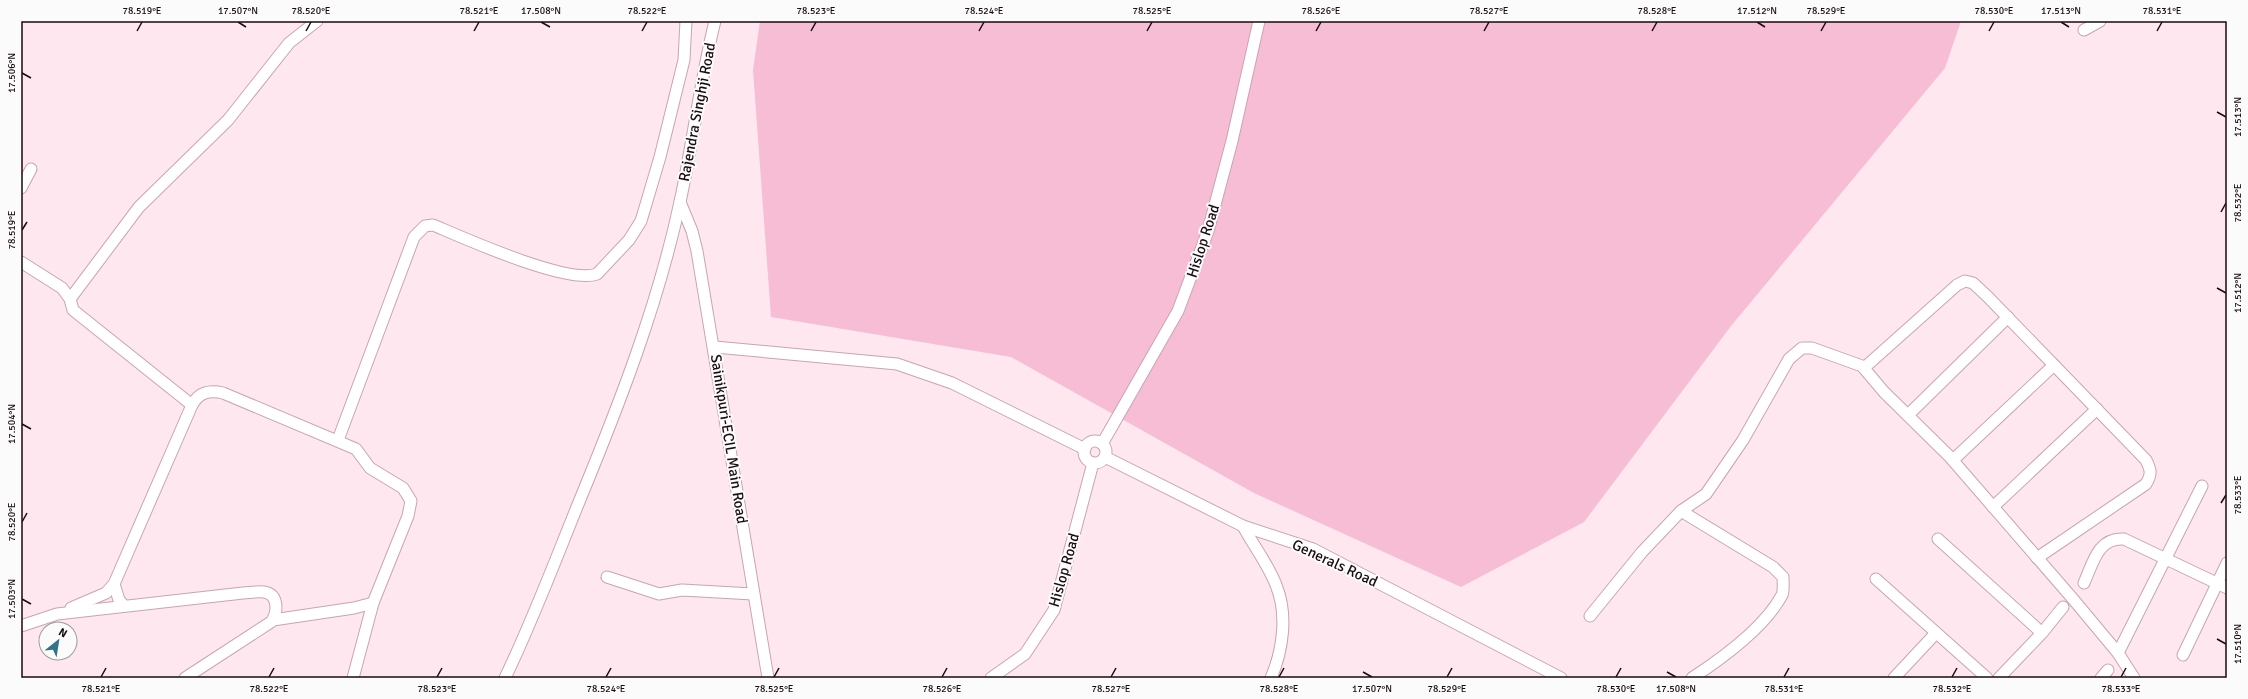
<svg xmlns="http://www.w3.org/2000/svg" width="2248" height="699" viewBox="0 0 2248 699" font-family="Signika,sans-serif">
	<rect width="100%" height="100%" fill="#fee7ef"/>
	<path fill="#f6bdd4" d="M760,21H1961L1945,68L1731,326L1584,522L1461,587L1254,493L1011,357L771,317L753,70Z"/>
	<g fill="none" stroke-linecap="round" stroke-linejoin="round">
		<g stroke="#c9a4b2" stroke-width="13">
			<g id="minor">
				<path d="M2084,30L2100,21"/>
				<path d="M21,188L31,169"/>
				<path d="M680,202L692,231L697,251L768,678"/>
				<path d="M21,262L62,288L70,299L73,310L192,405"/>
				<path d="M70,299L139,207L228,120L289,43L317,21"/>
				<path d="M715,347L897,364L952,383L1085,449"/>
				<path d="M1864,368L1957,285L1965,281L1973,283L1987,296L2146,460C2151,470 2152,474 2146,484L2037,558"/>
				<path d="M1908,415L2008,317"/>
				<path d="M338,440L414,237L425,226L433,225C464,238 568,285 597,274L629,240L641,221L660,157L684,60L686,21"/>
				<circle cx="1095" cy="452" r="11"/>
				<path d="M1102,444L1178,311L1208,231L1232,141L1259,21"/>
				<path d="M1105,457L1243,526L1313,549L1561,678"/>
				<path d="M1953,460L2054,365"/>
				<path d="M1993,507L2097,409"/>
				<path d="M1681,511L1773,567L1783,577C1783,582 1784,591 1782,595C1765,627 1721,659 1692,678"/>
				<path d="M1243,526C1253,545 1268,564 1276,585C1288,614 1283,650 1271,678"/>
				<path d="M1938,539L2042,633"/>
				<path d="M607,577L659,594L682,590L753,594"/>
				<path d="M1876,579L1987,678"/>
				<path d="M2084,583C2093,563 2098,537 2124,539L2227,588"/>
				<path d="M124,606L119,600L114,584L192,405C199,392 209,390 223,393L356,449L370,468L403,488L411,501L408,516L373,603L353,678"/>
				<path d="M71,608L106,593L114,584"/>
				<path d="M1590,616L1642,552L1681,511L1706,494L1743,440L1789,359L1802,348H1812L1862,366L1884,392L1949,456L2073,599L2118,653L2134,678"/>
				<path d="M273,620L354,608L373,603"/>
				<path d="M21,626L57,614L243,593C258,592 275,587 276,607C276,613 275,617 271,622L185,678"/>
				<path d="M2118,653L2202,486"/>
				<path d="M2183,655L2227,563"/>
				<path d="M505,678C533,620 555,561 579,502C619,405 658,305 680,202C693,142 700,81 715,21"/>
				<path d="M991,678L1025,654L1054,610L1093,463"/>
				<path d="M1894,678L1936,633"/>
				<path d="M1999,678L2042,633L2063,607"/>
				<path d="M2101,678L2108,670"/>
			</g>
		</g>
		<use href="#minor" stroke="#fff" stroke-width="11"/>
	</g>
	<path fill="none" stroke="#180b11" stroke-width="1.5" d="M238,22L246,27M541,22L550,27M1757,22L1765,27M2061,22L2069,27M137,31L142,22M306,31L311,22M474,31L479,22M642,31L647,22M811,31L816,22M979,31L984,22M1147,31L1152,22M1316,31L1321,22M1484,31L1489,22M1652,31L1657,22M1821,31L1826,22M1989,31L1994,22M2157,31L2162,22M22,73L31,78M2217,112L2226,117M2221,212L2226,203M22,230L27,222M2217,288L2226,293M22,424L31,429M2221,503L2226,495M22,522L27,513M22,599L31,604M2217,639L2226,644M1363,672L1372,677M1667,672L1676,677M101,677L106,668M269,677L274,668M437,677L442,668M606,677L611,668M774,677L779,668M942,677L947,668M1111,677L1116,668M1279,677L1284,668M1447,677L1452,668M1616,677L1621,668M1784,677L1789,668M1952,677L1957,668M2121,677L2126,668"/>
	<g text-anchor="middle" stroke-width="4" stroke-linejoin="round" paint-order="stroke">
		<g font-size="15" fill="#180b11" stroke="#fbfbfb">
			<text transform="translate(697 112) rotate(-79)" y="5">Rajendra Singhji Road</text>
			<text transform="translate(1203 241) rotate(-72)" y="5">Hislop Road</text>
			<text transform="translate(729 439) rotate(81)" y="5">Sainikpuri-ECIL Main Road</text>
			<text transform="translate(1335 563) rotate(25)" y="5">Generals Road</text>
			<text transform="translate(1064 570) rotate(-74)" y="5">Hislop Road</text>
		</g>
	</g>
	<rect width="2248" height="699" fill="none" stroke="#fbfbfb" stroke-width="44"/>
	<g transform="translate(58 641) rotate(30)"><circle r="19" fill="#fbfbfb" stroke="#a09b9d"/>
	<path d="M0-3L7 15L0 10L-7 15Z" fill="#347287"/>
	<text y="-6" font-size="11" font-weight="bold" text-anchor="middle" fill="#180b11">N</text>
	</g>
	<rect x="22" y="22" width="2204" height="655" fill="none" stroke="#180b11" stroke-width="1.5"/>
	<g font-size="10" text-anchor="middle" fill="#180b11">
		<text x="142" y="14">78.519°E</text>
		<text x="238" y="14">17.507°N</text>
		<text x="311" y="14">78.520°E</text>
		<text x="479" y="14">78.521°E</text>
		<text x="541" y="14">17.508°N</text>
		<text x="647" y="14">78.522°E</text>
		<text x="816" y="14">78.523°E</text>
		<text x="984" y="14">78.524°E</text>
		<text x="1152" y="14">78.525°E</text>
		<text x="1321" y="14">78.526°E</text>
		<text x="1489" y="14">78.527°E</text>
		<text x="1657" y="14">78.528°E</text>
		<text x="1757" y="14">17.512°N</text>
		<text x="1826" y="14">78.529°E</text>
		<text x="1994" y="14">78.530°E</text>
		<text x="2061" y="14">17.513°N</text>
		<text x="2162" y="14">78.531°E</text>
		<text transform="translate(11 73) rotate(-90)" y="4">17.506°N</text>
		<text transform="translate(2237 117) rotate(-90)" y="4">17.513°N</text>
		<text transform="translate(2237 203) rotate(-90)" y="4">78.532°E</text>
		<text transform="translate(11 230) rotate(-90)" y="4">78.519°E</text>
		<text transform="translate(2237 293) rotate(-90)" y="4">17.512°N</text>
		<text transform="translate(11 424) rotate(-90)" y="4">17.504°N</text>
		<text transform="translate(2237 495) rotate(-90)" y="4">78.533°E</text>
		<text transform="translate(11 522) rotate(-90)" y="4">78.520°E</text>
		<text transform="translate(11 599) rotate(-90)" y="4">17.503°N</text>
		<text transform="translate(2237 644) rotate(-90)" y="4">17.510°N</text>
		<text x="101" y="692">78.521°E</text>
		<text x="269" y="692">78.522°E</text>
		<text x="437" y="692">78.523°E</text>
		<text x="606" y="692">78.524°E</text>
		<text x="774" y="692">78.525°E</text>
		<text x="942" y="692">78.526°E</text>
		<text x="1111" y="692">78.527°E</text>
		<text x="1279" y="692">78.528°E</text>
		<text x="1372" y="692">17.507°N</text>
		<text x="1447" y="692">78.529°E</text>
		<text x="1616" y="692">78.530°E</text>
		<text x="1676" y="692">17.508°N</text>
		<text x="1784" y="692">78.531°E</text>
		<text x="1952" y="692">78.532°E</text>
		<text x="2121" y="692">78.533°E</text>
	</g>
</svg>
